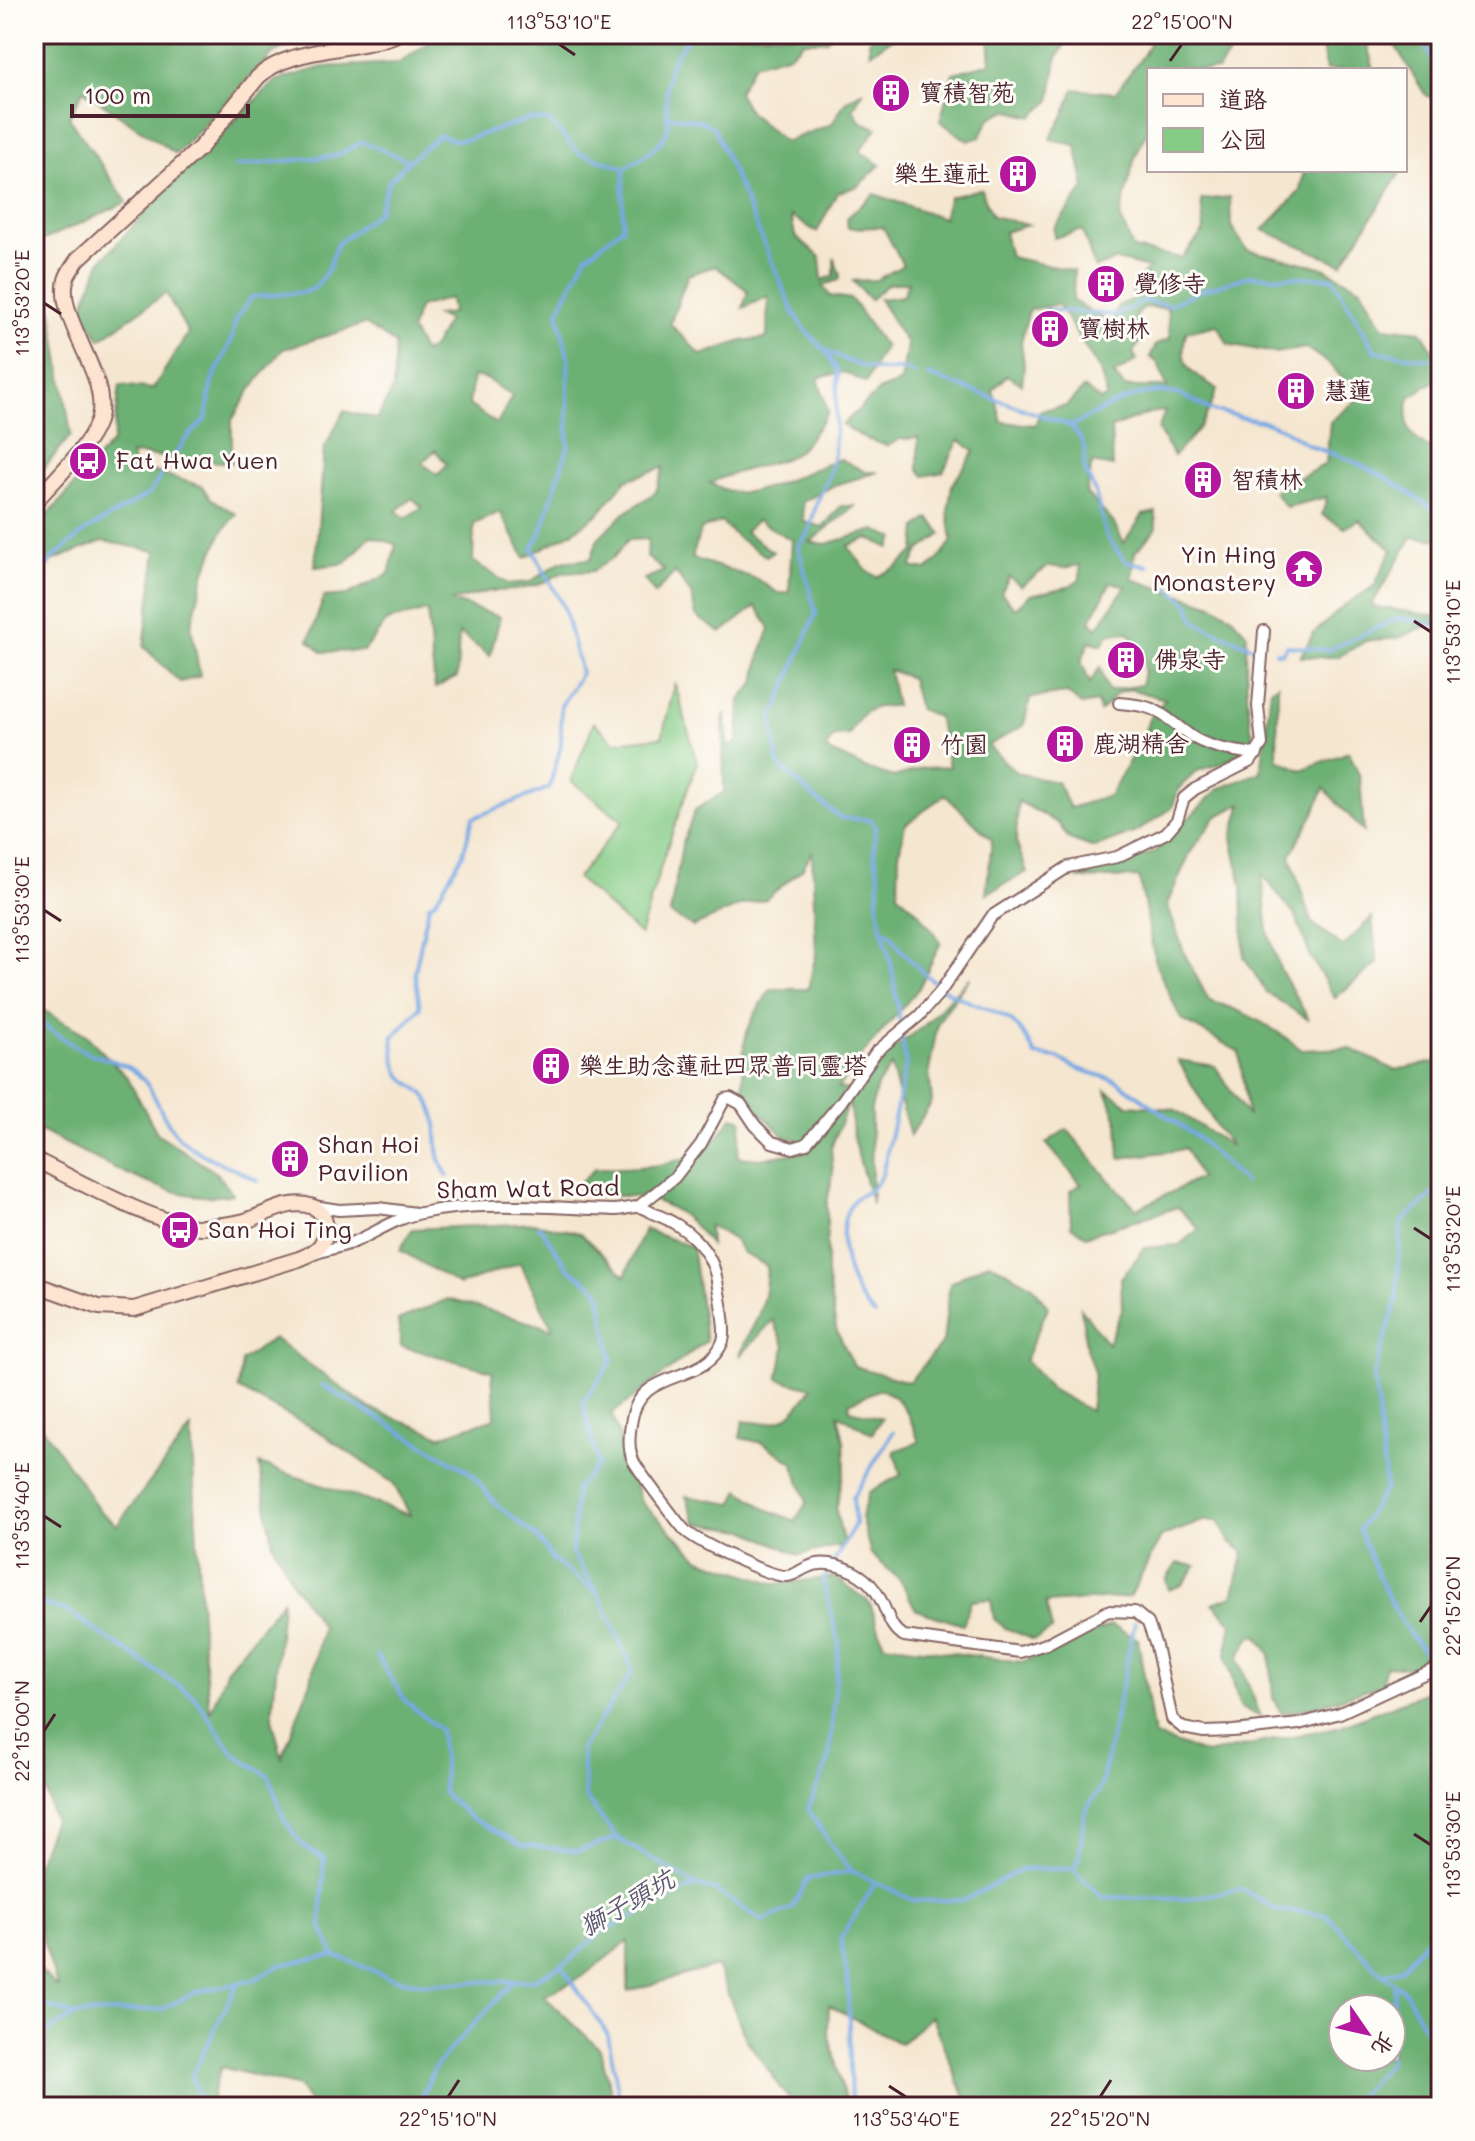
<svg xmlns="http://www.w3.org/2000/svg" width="1475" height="2141" viewBox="0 0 1475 2141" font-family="Mali,'LXGW WenKai TC',sans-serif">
	<rect width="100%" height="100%" fill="#fdfcf7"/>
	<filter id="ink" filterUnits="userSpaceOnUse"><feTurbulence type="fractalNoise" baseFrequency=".0125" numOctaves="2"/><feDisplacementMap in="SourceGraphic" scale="16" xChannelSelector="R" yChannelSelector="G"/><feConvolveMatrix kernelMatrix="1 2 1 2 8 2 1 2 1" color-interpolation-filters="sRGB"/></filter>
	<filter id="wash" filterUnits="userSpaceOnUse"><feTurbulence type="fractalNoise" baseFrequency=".006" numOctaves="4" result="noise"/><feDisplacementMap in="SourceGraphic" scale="32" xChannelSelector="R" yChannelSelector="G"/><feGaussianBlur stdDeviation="1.8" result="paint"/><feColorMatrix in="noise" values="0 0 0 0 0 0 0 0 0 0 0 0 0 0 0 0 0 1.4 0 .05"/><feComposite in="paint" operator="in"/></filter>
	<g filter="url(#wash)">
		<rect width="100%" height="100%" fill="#f5e6cf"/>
		<path fill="#85cc86" stroke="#687658" stroke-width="2" d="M675,683L697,763L664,856L640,935L577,878L623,821L571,781L594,722L614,742L662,737Z"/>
		<g fill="#6cb073" stroke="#5b684f" stroke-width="2" fill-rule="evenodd">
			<path d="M34,34H311L273,53L176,154L83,90L69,118L127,202L41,241L71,435L34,481Z"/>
			<path d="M441,34H832L826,41H804L790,54L754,64L738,92L750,113L785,142L832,124L845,102L864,90L853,109L861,122L877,128L860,151L880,165L858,186L837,193L817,232L791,216L795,236L820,257L822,280L834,276V258L840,275L839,280L823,285L830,296L851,299L885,347L878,357L866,383L844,372L818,378L828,412C822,422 802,450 793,455C766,467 736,469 710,483C717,486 726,491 733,492C765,496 810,468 841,459L865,472H878L835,485L802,502L804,522L823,527L841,506H855L810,542L826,544L875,530L895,538L890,548L868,538L848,546L866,570L877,577L898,566L915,551L917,528L929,518L942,534L919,551L911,567L927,570L938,560L952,541L948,511L952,485L975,451L959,440L943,472L924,476L918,469V438L900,439L888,446L866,439L842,425L880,390L901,382L907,344L879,299L903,296L908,282L888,284L870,300L853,281L876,280L903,265L883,227L848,228L847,218L874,194L943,218L949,197L981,189L992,216L1028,225L1004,232L1010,257L1074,271L1073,301L1112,324L1118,306L1133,299L1132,286L1149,268L1116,260L1095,268L1082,230L1054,238V228L1085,188L1076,145L1050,139L1064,115L1074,89L1115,93L1144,54L1154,34H1236V45L1218,70H1149V127L1135,157L1120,216L1133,249L1182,258L1204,231L1201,200L1230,197L1231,226L1247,250L1321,267L1361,288L1383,327L1421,331L1441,363V377L1410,397C1402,433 1411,438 1441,455V540L1412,537L1371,606L1441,617V620L1398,638L1366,641L1338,657H1300L1314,633L1345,605L1374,586L1392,550L1359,520L1345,528L1322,515L1327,497L1286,507L1274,491L1326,464L1330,422L1359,398L1331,365L1306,348L1275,353L1228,344L1218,325L1186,332C1178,368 1189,370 1217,389C1205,424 1198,430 1174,456L1158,430L1165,411L1149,413L1111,428L1113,467L1092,463L1086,493L1113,522L1124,543L1143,515L1156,512V529L1135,552L1132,579L1213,605L1231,616L1247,634C1245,671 1246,706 1254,743L1223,763L1197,771L1179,788L1172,808L1138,831L1094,848L1069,839L1058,823L1018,801L1016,842L1027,872L986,894L992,840L945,795L905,825L899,854L898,894L920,914L941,942L919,988L866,1050L838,1088L860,1092L887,1054L925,1025L970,977L938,1022L929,1071L932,1102L910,1136L891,1066L877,1086L871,1109L872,1204L854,1141L849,1101L831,1148L833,1173L827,1202V1275L836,1329L854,1366L909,1382L943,1342L950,1283L989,1262L1033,1286L1048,1307L1025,1360L1051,1389L1090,1411L1094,1372L1086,1348L1081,1308L1108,1344L1122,1310L1121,1278L1145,1248L1179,1245L1199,1229L1178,1207L1086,1236L1071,1226L1070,1191L1081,1184L1046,1143L1067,1129L1109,1180L1137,1209L1200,1178L1186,1149L1120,1158L1118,1123L1106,1090L1129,1105L1174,1109L1232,1147L1217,1128L1178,1060L1215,1066L1248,1117L1239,1052L1181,1019L1156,965L1139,877L1076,879L1153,853L1218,789L1261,772L1271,689L1278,684L1277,759L1301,770L1349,752L1360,777L1364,832L1324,788L1314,813L1290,855L1311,922L1343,947L1372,917L1377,963L1335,998L1311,958L1296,917L1262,874L1268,932L1280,969L1309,1020L1266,992L1244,957L1242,886L1232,838L1242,803L1216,817L1190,853L1167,904L1185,955L1209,1001C1245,1010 1274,1028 1302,1050L1349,1048L1395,1070L1441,1061V1655L1417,1668L1385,1666L1383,1684L1316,1706L1281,1713L1273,1698L1270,1655L1258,1636H1251L1238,1658L1261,1717L1240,1707L1226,1656L1232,1623L1213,1603L1233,1596L1244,1552L1229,1541L1219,1521H1203L1161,1537L1130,1597L1046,1603L1052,1630L1034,1640L1005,1628L994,1619L991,1599L971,1601L963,1625L916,1610L901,1581L871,1554L861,1517L869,1492L901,1475L894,1451L919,1442C911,1419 904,1398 880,1389L849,1403L850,1410L882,1418L872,1434L838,1414L844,1441L845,1465L836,1510L844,1545L799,1555L745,1530L696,1523L686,1496L733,1504L740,1490L764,1508L795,1521L807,1502L793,1463L763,1443L740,1438L743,1421C783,1427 789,1419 812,1388L778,1379L785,1346L773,1320L740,1356C745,1337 753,1330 759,1313C765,1298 766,1281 767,1266L744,1254L734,1240L709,1225L710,1245C677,1198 648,1196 594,1195L580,1183L595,1168C635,1168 679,1169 712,1143C720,1136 726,1125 732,1117L742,1119L738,1157L760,1159L806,1151L798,1140L784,1136L743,1095C743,1043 740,1033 771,989H808L816,954L812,852L802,869L766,899L739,906L693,927L670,914L682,845L695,810L724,792L723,720L726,712L728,748L738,741L740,700L755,683L760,656L770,628L756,606L721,633L696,616L691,594L675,572L655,594L644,579L664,571L647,557L648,539L628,540L614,557L593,571L562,573L540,584L516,590L491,591L452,601L500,617L490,656L459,633L457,677L435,688L427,611L387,621L364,651L322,652L309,640L324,597L347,595L389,574L396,544L370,536L346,563L315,567L324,449L344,411L377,419L393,389L395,344L365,324L283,349L251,389L232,420V463L131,454L135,466L202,486L210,498L236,514L222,532L205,571L191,626L200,676L180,682L144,647L156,551L103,541L34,568V531L113,441L120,385L153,389L188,333L166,293L100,339L82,310L100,262L172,183L275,81L323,67L399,63ZM715,266L748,291L743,308L768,296L767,338L742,341L701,355L670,324L688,275ZM450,298L452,313L436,315L448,320L433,347L424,353L411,330L419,307ZM1058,304L1100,371L1107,396L1101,401L1084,388L1066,406L1041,410L1035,425L1002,422L993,390L1007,375L1022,384L1024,365L1021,342L1029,310ZM1145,307L1167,308L1170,338L1156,345L1150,357L1158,363L1167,387H1125L1114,375L1137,360L1133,352L1142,340L1136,316ZM473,376L486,379L512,396L497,424L469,405ZM435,450L447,464L438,475L422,463ZM664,467L656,492L626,512L598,538L591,559L560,562L530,582L508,584L473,561L474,524L500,512L525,558L571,533L598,514L626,480ZM412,498L422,507L406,518L396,511ZM757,520L792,540L789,593H778L757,579L692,558L701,529L721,522L738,538L766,556L773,552L745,532ZM1080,565V579L1068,587L1030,595L1015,608L1001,593L1009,577L1021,586L1049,566L1063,568ZM1111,582L1126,586L1097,628L1090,621ZM1128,632C1145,652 1148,659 1141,685L1108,691L1100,667L1090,683L1081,661L1090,641L1102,645L1109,634ZM889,670L911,678L919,709L938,717L949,767L923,768L894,777L867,769L825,749L834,736L849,735C862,711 868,705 896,706ZM1130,689L1165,699L1149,719L1143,737L1109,796L1070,808L1057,782L1017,773L988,746L1024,725L1030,698L1067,693L1081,705L1097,702L1100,712L1116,694Z"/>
			<path d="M875,34H899L870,53L869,41Z"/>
			<path d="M989,34H1071L1057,58L1050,101L1032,117L1007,110L990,118L980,137L968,141L940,121L953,73L991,63Z"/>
			<path d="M1320,34H1364L1374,70H1326Z"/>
			<path d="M1388,34H1428L1441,82V104L1425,94Z"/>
			<path d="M1304,170H1402L1342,264L1263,230L1300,191Z"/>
			<path d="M34,1005L85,1034L127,1077L157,1133L216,1173L233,1194C170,1209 91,1153 34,1128Z"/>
			<path d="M535,1223L580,1233L625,1276L644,1229L692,1247L706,1341L612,1414L641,1502L700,1559L776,1584L835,1577L870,1603L884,1644L1022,1662L1111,1625L1138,1639L1154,1736L1206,1754L1341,1726L1441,1686V2107H969L931,2016L901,2044L829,2005L828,2032L847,2107H795L746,2039L717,1966L628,1991V1941L582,1977L544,1996L600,2049L615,2107H311L299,2087L221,2067L212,2094L214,2107H34V1964L58,1988L34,1913V1870L54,1820L34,1752V1415L100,1511L117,1525L191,1428L202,1636L210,1713L227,1669L282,1601L272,1718L282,1757L311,1681L322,1627L293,1584L273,1544L259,1464L410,1515L393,1483L318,1431L238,1389L242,1361L273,1338L369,1408L441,1436L495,1418L492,1371L401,1346L398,1320L448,1299L553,1329L520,1263L459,1285L400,1250L412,1229ZM1343,2009H1391V2057H1343Z"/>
			<path d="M1177,1563L1196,1566L1182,1585L1169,1590L1166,1580Z"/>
		</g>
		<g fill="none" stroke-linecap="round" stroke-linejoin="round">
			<g stroke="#78a8e3" stroke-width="4">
				<path d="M1418,34L1441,75"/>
				<path d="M667,116L701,121L714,128L794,313L807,332L825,350L838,371L834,453L830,473L817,502L809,531L798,547L816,613L772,720L778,764L812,796L841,818L871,820L875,826L874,851L879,876L878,905L882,929C893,934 895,942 902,951C914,964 929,980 944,989C984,1015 1013,1003 1035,1055L1058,1058L1076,1068L1117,1081L1197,1137L1244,1182"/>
				<path d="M235,166L335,156L363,142L409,161L439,135L454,140H464L530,119L549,121L579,153L625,168"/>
				<path d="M1046,310L1117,315L1144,301L1169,305L1202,290L1250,276L1333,278L1375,351L1425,359L1441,356"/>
				<path d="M827,351C844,359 864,370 883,370C897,371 903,367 915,374"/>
				<path d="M928,375L1071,426C1103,410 1140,385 1177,394C1190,397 1203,408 1216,412"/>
				<path d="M1220,412L1237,416"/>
				<path d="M1238,417L1266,422L1283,429"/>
				<path d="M1071,426C1080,437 1089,450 1083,465L1095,492L1107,537L1125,561L1148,566"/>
				<path d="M1285,430L1310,446L1345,458"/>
				<path d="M1348,459L1390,480L1441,514"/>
				<path d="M1162,580L1190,606L1195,621C1215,633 1236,638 1256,649"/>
				<path d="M34,586L52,559L84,532L149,494L186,439L206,419L212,381L231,342L236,319L252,297L305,292L315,288L329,268L337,244L378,212L389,181L409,161"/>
				<path d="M1276,652L1282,653L1287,646L1329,650L1398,618L1441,626"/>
				<path d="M34,1018C49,1028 64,1040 80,1049C96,1058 117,1059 133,1070C156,1086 159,1117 178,1136C201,1159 232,1166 258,1181"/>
				<path d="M448,1176C432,1154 441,1133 433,1110C425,1087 406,1085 400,1074C395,1064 393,1049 393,1037L420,1008L415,972L429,905L436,900L463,854L473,818L549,788L561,746V706L581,673L564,608L532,548L540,535L568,447V357L558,312L586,257L622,228C624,208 621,188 625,168C637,160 656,150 664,137C669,128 668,124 667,114C664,80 667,57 693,34"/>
				<path d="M539,1226L568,1268L599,1290L612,1361L583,1402L598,1465L576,1489L572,1553L599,1595L633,1671L581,1749L586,1798L617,1838L696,1885"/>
				<path d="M875,1315C848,1295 830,1228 854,1200C858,1195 865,1194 870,1190C875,1186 879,1180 882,1175L906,1065L892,968L882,929"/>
				<path d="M322,1385L471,1473L495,1503L537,1537L553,1560L594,1591"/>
				<path d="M34,1601L67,1611L195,1697L234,1754L269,1776L284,1819L301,1844L324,1859L321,1925L334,1955"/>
				<path d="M377,1656L406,1702L440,1730L444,1767L443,1793L471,1818L522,1845L579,1851L616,1838"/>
				<path d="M1436,1665C1395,1623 1381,1583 1359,1530L1386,1487L1374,1374L1396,1303L1401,1223L1441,1187"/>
				<path d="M1073,1869L1079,1858L1085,1811L1101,1787L1135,1622"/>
				<path d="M852,1871L833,1848L808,1809L829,1759L839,1643L823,1581L855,1524L853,1497L893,1432"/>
				<path d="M561,1965L608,2035L621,2107"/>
				<path d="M1383,1975L1406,1992L1441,2061"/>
				<path d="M34,2003L75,2015L162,2009L196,1992L254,1980L280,1965L334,1955L391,1978L424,1984L534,1980L569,1961L600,1933L696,1885L715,1890L763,1921L792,1908L808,1879L852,1871L915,1901L965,1900L1022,1869H1073L1102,1897L1185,1899L1242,1889L1276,1910L1326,1914L1383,1975L1401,1969L1436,1928L1441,1926"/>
				<path d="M34,2040L75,2015"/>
				<path d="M1391,2041L1395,1984"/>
				<path d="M202,2107L192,2075L238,1983"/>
				<path d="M416,2107L437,2064L514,1981"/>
				<path d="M851,2107L848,1982L841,1938L876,1882"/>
				<path d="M1349,2107L1389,2063L1390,2057"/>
			</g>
		</g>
	</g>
	<g filter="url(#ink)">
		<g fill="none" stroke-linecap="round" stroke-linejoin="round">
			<g stroke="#866564" stroke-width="14">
				<g id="street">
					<path d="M1119,703C1161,706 1160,714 1191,736C1208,748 1237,752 1257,754"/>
					<path d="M313,1206L339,1210L378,1208L416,1213"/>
					<path d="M638,1207L675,1177L701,1144L725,1099L730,1098L741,1104L755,1125L772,1142L793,1148L806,1144L841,1102L876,1052L919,1016L941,991L992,916L1068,867L1117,857L1166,833L1177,820L1184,798L1195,789L1251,761L1262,744L1258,706L1264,631"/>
					<path d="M314,1254C327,1249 342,1247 354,1242C377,1232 396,1218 421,1213C483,1200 551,1208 614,1210C622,1210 630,1207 638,1207C643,1207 650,1212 655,1214C684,1225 712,1248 717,1281C719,1295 727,1328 723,1341C705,1388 638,1364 631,1424C629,1436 628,1449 633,1460C635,1466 682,1529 687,1532C702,1544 768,1576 786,1576C794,1576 800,1570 808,1567C823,1560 840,1565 854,1572C890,1591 882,1626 904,1636L1020,1652L1046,1644L1108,1611L1135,1612L1148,1623L1156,1646L1172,1719L1183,1728L1204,1732L1233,1731L1299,1724L1340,1713L1441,1666"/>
				</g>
			</g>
			<g stroke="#866564" stroke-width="18">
				<g id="secondary">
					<path d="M34,503C52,482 90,446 98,421C113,378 56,321 66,280C68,272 74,266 78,259L201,147L258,77C290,46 356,52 397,34"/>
					<path d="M34,1159C73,1178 163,1229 203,1227C217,1226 232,1224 245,1221C265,1215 289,1199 310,1206C327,1210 330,1233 320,1246C315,1252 307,1256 299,1259L134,1309L99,1307L34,1284"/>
				</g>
			</g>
			<use href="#street" stroke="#fff" stroke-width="10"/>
			<use href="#secondary" stroke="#fde4d0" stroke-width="14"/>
		</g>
	</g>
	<path fill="none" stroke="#4a1f2b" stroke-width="3" d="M559,44L575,55M1170,61L1182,44M44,303L61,314M1414,621L1431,632M44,910L61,921M1414,1228L1431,1239M44,1516L61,1527M1420,1622L1431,1606M44,1731L55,1714M1414,1834L1431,1845M889,2086L906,2097M448,2097L459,2080M1100,2097L1111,2080"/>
	<defs>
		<g id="building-disc" transform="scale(2)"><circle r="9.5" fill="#b5179e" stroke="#fdfcf7"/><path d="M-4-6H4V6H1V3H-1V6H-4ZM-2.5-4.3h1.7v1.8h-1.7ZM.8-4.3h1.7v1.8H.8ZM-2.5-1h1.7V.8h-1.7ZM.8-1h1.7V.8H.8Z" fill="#fff"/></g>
		<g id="bus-disc" transform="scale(2)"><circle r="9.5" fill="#b5179e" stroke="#fdfcf7"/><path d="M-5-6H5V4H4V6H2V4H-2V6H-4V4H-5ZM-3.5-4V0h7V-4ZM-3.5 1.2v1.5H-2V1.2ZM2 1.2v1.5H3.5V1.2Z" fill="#fff"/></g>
		<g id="temple-disc" transform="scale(2)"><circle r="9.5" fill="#b5179e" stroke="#fdfcf7"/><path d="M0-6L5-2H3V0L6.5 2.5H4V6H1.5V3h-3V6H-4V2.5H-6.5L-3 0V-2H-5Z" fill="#fff"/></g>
	</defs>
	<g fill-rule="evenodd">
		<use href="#building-disc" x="891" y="93"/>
		<use href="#building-disc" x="1018" y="174"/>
		<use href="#building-disc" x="1106" y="284"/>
		<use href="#building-disc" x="1050" y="329"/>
		<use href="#building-disc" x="1296" y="391"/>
		<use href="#bus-disc" x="88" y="461"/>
		<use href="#building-disc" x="1203" y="480"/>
		<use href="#temple-disc" x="1304" y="569"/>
		<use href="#building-disc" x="1126" y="660"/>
		<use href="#building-disc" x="1065" y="744"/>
		<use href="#building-disc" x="912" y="745"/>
		<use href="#building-disc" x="551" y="1066"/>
		<use href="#building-disc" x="290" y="1159"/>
		<use href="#bus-disc" x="180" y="1230"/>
	</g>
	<g text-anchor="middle" stroke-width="6" stroke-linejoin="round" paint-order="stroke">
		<g font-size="24" fill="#4a1f2b" stroke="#fdfcf7" text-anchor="start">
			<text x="919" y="101">寶積智苑</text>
			<text x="990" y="182" text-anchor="end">樂生蓮社</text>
			<text x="1134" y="292">覺修寺</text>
			<text x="1078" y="337">寶樹林</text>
			<text x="1324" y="399">慧蓮</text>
			<text x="116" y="469">Fat Hwa Yuen</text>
			<text x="1231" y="488">智積林</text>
			<text x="1276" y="563" text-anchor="end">Yin Hing<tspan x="1276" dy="28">Monastery</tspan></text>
			<text x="1154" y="668">佛泉寺</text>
			<text x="1093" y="752">鹿湖精舍</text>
			<text x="940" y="753">竹園</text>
			<text x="579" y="1074">樂生助念蓮社四眾普同靈塔</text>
			<text x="318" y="1153">Shan Hoi<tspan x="318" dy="28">Pavilion</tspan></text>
			<text x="208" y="1238">San Hoi Ting</text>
		</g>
		<g font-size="24" fill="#4a1f2b" stroke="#fdfcf7">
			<text transform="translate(528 1189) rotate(-1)" y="8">Sham Wat Road</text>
		</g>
		<g font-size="26" font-style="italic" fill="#5c5675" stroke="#fdfcf7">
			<text transform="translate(627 1903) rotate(-30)" y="9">獅子頭坑</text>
		</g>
	</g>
	<rect width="1475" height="2141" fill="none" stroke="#fdfcf7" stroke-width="88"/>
	<rect x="1147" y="68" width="260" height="104" fill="#fdfcf7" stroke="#b5a4a5" stroke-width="2"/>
	<rect x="1163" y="94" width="40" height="12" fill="#fde4d0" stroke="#b5a4a5" stroke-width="2"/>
	<text x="1219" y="108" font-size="24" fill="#4a1f2b">道路</text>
	<rect x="1163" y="128" width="40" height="24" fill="#85cc86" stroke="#b5a4a5" stroke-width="2"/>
	<text x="1219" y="148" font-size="24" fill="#4a1f2b">公园</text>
	<g transform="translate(1367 2033) rotate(124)"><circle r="38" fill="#fdfcf7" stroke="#b5a4a5" stroke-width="2"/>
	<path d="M0-6L14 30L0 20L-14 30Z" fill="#b5179e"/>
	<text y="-12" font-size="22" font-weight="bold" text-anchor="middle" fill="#4a1f2b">北</text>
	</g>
	<path d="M72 104v12h176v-12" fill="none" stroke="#4a1f2b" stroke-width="4"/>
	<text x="84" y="104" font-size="24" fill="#4a1f2b" stroke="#fdfcf7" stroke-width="6" paint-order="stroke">100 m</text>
	<rect x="44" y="44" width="1387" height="2053" fill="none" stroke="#4a1f2b" stroke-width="3"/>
	<g font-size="20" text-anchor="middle" fill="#4a1f2b">
		<text x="559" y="29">113°53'10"E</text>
		<text x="1182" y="29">22°15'00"N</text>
		<text transform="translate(22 303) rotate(-90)" y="7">113°53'20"E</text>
		<text transform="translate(1453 632) rotate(-90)" y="7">113°53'10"E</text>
		<text transform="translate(22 910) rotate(-90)" y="7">113°53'30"E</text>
		<text transform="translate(1453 1239) rotate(-90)" y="7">113°53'20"E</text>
		<text transform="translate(22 1516) rotate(-90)" y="7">113°53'40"E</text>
		<text transform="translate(1453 1606) rotate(-90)" y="7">22°15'20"N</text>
		<text transform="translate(22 1731) rotate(-90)" y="7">22°15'00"N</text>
		<text transform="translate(1453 1845) rotate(-90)" y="7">113°53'30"E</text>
		<text x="448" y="2126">22°15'10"N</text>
		<text x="906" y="2126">113°53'40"E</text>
		<text x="1100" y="2126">22°15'20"N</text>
	</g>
</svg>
